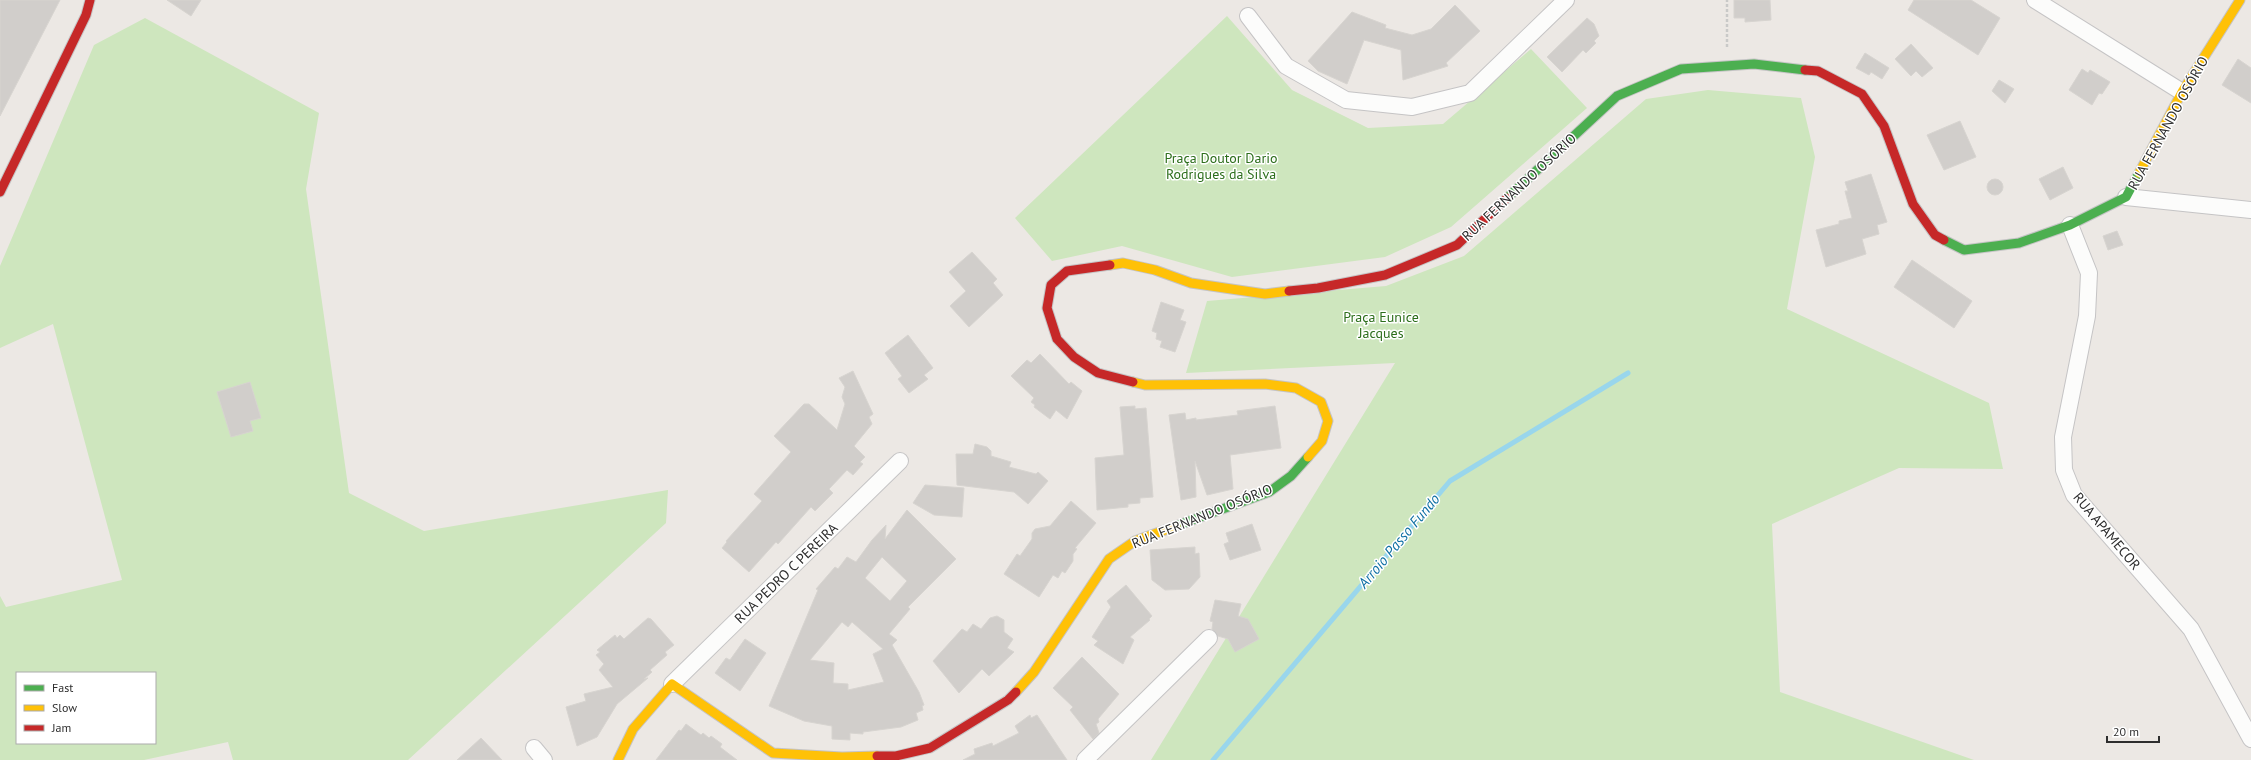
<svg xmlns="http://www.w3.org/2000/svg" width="2251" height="760" viewBox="0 0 2251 760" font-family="'PT Sans',sans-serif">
	<rect width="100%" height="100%" fill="#ece8e4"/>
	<g fill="#cee6be" fill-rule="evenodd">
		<path d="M1227,16L1292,90L1368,128L1443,124L1531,49L1587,108L1451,227L1385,257L1232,277L1122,246L1052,261L1015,218Z"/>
		<path d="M145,18L319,113L306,189L349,493L424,531L668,490L666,523L408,760H233L228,742L144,760H0V596L6,607L122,580L53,324L0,348V266L94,45ZM17,673H155V743H17Z"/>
		<path d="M1708,90L1801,98L1815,157L1787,309L1989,403L2003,469L1899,468L1772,524L1780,692L1974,760H1151L1395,363L1186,373L1207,301L1386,286L1464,256L1646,99Z"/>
	</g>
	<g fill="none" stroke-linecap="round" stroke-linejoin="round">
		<path stroke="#99d6ec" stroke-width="5" d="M1213,760L1450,481L1628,373"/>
	</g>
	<g fill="#d1cecb" stroke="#d7d4d0" fill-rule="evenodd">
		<path d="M0,0H60L0,116Z"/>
		<path d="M167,0H201L191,16Z"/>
		<path d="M1734,0H1770L1771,20L1745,22V18H1734Z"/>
		<path d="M1914,0H1971L2000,18L1978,55L1908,10Z"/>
		<path d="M1455,5L1480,31L1446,63L1448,66L1403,80L1401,50L1364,40L1347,84L1318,71L1308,61L1352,12L1386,25L1385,28L1412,35L1431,29Z"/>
		<path d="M1587,18L1594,24L1599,36L1594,41L1596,43L1586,53L1583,50L1562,72L1547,57Z"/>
		<path d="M1911,44L1933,68L1922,77L1916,71L1911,76L1895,59Z"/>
		<path d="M1865,53L1889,68L1882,79L1871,72L1869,75L1856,68Z"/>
		<path d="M2238,59L2251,68V103L2222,85Z"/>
		<path d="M2082,69L2088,73L2090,70L2110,82L2102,94L2099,93L2092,105L2069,90Z"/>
		<path d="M1999,80L2014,89L2005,103L1992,91Z"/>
		<path d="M1960,121L1976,157L1944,170L1927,135Z"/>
		<path d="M2063,167L2073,188L2050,200L2039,179Z"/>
		<path d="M1871,174L1887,222L1877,225L1879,234L1862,239L1866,254L1826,267L1816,230L1839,224V221L1852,218L1845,191H1848L1845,182Z"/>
		<circle cx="1995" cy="187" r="8"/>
		<path d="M2117,231L2123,245L2108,250L2103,236Z"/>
		<path d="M972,252L997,279L993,283L1003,295L969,327L950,306L966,291L949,272Z"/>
		<path d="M1912,260L1972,301L1954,328L1894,287Z"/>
		<path d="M1161,302L1184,310L1180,320L1186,322L1175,352L1160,347L1162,341L1156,339L1157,333L1152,331Z"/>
		<path d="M908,335L933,368L924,375L928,379L909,393L898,379L902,376L885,353Z"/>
		<path d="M1040,354L1069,384L1071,382L1082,391L1067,419L1056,410L1050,419L1034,407L1035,405L1031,402L1034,398L1011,376L1027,360L1031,363Z"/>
		<path d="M853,371L873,414L869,417L872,424L854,446L865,457L860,462L863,464L853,475L847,470L829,489L833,493L815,511L811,507L778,544L776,542L749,572L722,548L727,542L726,541L762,501L754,494L791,452L774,436L804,404H809L837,430L845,404L842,397L845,387L839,378Z"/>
		<path d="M250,382L261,418L250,421L253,431L231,437L217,392Z"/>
		<path d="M1135,406V409L1146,408L1153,497L1140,498V503L1128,504V507L1097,510L1095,458L1124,455L1120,407Z"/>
		<path d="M1275,406L1281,448L1230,455L1233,489L1207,495L1195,461L1196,497L1181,500L1169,415L1185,413L1186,420L1196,418V420L1238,415L1237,411Z"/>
		<path d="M975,444L987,447L991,451V456L1011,462L1009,467L1036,474L1038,472L1048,481L1028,504L1014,492L957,485L956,454H973Z"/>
		<path d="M925,485L964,488L962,517L934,515L913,503Z"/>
		<path d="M1071,501L1096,523L1075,548L1077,549L1073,554V561L1065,573L1062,571L1058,578L1053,575L1039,597L1004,574L1017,554L1020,556L1032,539V533L1035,529L1050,526Z"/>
		<path d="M907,510L956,559L908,607L910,609L889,634L897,640L892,645L919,692L924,705L922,706L923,710L916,713L918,720L901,727L863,732V734L850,733V740L832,739V726L804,721L769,706L818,590L816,589L835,567L838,569L847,557L856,562L872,540L886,525L885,539ZM882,557L907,581L890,601L865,578ZM842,622L848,627L852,622L883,649L873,654L884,682L848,690V684L833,683L834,663L810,660Z"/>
		<path d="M1252,524L1261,550L1230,560L1224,544L1229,542L1226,533Z"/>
		<path d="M1195,547V554L1199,553L1200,577L1189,589L1165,590L1152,580L1150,550Z"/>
		<path d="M1126,585L1152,616L1149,619L1150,620L1130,637L1134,640L1123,664L1094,645L1098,641L1092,637L1111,607L1107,601Z"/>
		<path d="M1215,600L1241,604L1238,616L1248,619L1259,639L1235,652L1228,639L1218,636L1212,629L1213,622L1210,621Z"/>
		<path d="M997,616L1004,620V632L1013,639L1007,648L1014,652L989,676L982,669L959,693L933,661L962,629L967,632L973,624L981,629L990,618Z"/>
		<path d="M648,618L651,619L674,645L665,652L667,655L650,670L652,672L644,679L648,678L617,704L597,737L577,746L566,707L586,701L584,694L613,687L599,670L604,664L596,655L600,652L597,650L615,635L617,638L620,635L624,639Z"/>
		<path d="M745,639L766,653L740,691L715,673L726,658L730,660Z"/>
		<path d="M1082,657L1119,694L1098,719L1099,722L1096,724L1099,733L1093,739L1070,710L1073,707L1053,688Z"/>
		<path d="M1030,715L1031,718L1037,715L1067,760H963L975,754L974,749L992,743L993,746L1019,733L1015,726Z"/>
		<path d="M686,724L701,735L703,733L709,738L711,736L722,744L720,747L737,760H656L679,730L681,731Z"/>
		<path d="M481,738L502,760H457Z"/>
	</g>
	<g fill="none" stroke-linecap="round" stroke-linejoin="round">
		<g stroke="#c5c4c5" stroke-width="18">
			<g id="street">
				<path d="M2035,0L2182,92"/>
				<path d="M1248,16L1286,66L1346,100L1412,107L1470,93L1566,0"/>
				<path d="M2126,197L2251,210"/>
				<path d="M2070,225L2089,273L2087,316L2063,437L2064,470L2074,495L2191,629L2251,739"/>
				<path d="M672,684L900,461"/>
				<path d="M534,748L544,760"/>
				<path d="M1085,760L1209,638"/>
			</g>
		</g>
		<g stroke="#c5c4c5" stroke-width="11">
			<g id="fast">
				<path d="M1507,198L1617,96L1681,69L1754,64L1805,70"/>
				<path d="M1944,240L1964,250L2019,243L2070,225L2126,197L2139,173"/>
				<path d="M1176,526L1269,492L1291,476L1308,457"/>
			</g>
		</g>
		<g stroke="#c5c4c5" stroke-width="11">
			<g id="slow">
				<path d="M2139,173L2182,92L2240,0"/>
				<path d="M1110,265L1123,263L1155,270L1191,283L1265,294L1289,291"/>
				<path d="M1133,382L1145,385L1265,384L1296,388L1321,402L1328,421L1322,441L1308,457"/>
				<path d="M1016,692L1034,672L1109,559L1135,541L1176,526"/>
				<path d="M618,760L633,729L672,684L773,753L842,757L877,756"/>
			</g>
		</g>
		<g stroke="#c5c4c5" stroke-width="11">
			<g id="jam">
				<path d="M1805,70L1818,71L1862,94L1884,126L1913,204L1935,235L1944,240"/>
				<path d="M0,192L86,15L90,0"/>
				<path d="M1110,265L1067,271L1051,285L1047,308L1057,339L1074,357L1098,373L1133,382"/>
				<path d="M1289,291L1318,288L1385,275L1457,245L1507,198"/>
				<path d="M877,756H896L930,748L1008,700L1016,692"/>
			</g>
		</g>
		<path stroke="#c9c9c8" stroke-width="2.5" stroke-dasharray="3 2" stroke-linecap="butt" d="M1727,47V0"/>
		<use href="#street" stroke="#fcfcfb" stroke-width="16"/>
		<use href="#fast" stroke="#4caf50" stroke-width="9"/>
		<use href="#slow" stroke="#ffc107" stroke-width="9"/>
		<use href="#jam" stroke="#c62828" stroke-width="9"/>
	</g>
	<g text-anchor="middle" stroke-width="3" stroke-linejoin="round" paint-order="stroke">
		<g font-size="14" fill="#2e2e2e" stroke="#fff">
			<text transform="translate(2168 123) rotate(-61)" y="5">RUA FERNANDO OSÓRIO</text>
			<text transform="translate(1519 187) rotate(-43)" y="5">RUA FERNANDO OSÓRIO</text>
			<text transform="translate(1202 516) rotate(-22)" y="5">RUA FERNANDO OSÓRIO</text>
			<text transform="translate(2107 531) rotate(50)" y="5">RUA APAMECOR</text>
			<text transform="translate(786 573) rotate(-44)" y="5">RUA PEDRO C PEREIRA</text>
		</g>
		<g font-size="14" fill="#2c6e1b" stroke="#fff">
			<text x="1221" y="163">Praça Doutor Dario<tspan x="1221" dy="16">Rodrigues da Silva</tspan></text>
			<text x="1381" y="322">Praça Eunice<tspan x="1381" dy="16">Jacques</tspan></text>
		</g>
		<g font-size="15" font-style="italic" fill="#0d6fa3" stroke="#fff">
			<text transform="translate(1399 541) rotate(-50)" y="5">Arroio Passo Fundo</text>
		</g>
	</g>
	<rect x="16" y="672" width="140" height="72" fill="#ffffff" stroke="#ababab"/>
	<rect x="24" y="685" width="20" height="6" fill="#4caf50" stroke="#ababab"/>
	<text x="52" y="692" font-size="12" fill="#2e2e2e">Fast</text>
	<rect x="24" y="705" width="20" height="6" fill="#ffc107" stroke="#ababab"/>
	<text x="52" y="712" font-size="12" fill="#2e2e2e">Slow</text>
	<rect x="24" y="725" width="20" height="6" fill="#c62828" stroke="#ababab"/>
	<text x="52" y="732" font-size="12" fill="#2e2e2e">Jam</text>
	<path d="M2107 736v6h52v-6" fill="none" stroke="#2e2e2e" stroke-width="2"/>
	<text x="2113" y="736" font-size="12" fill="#2e2e2e" stroke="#ffffff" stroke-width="3" paint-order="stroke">20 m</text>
</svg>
